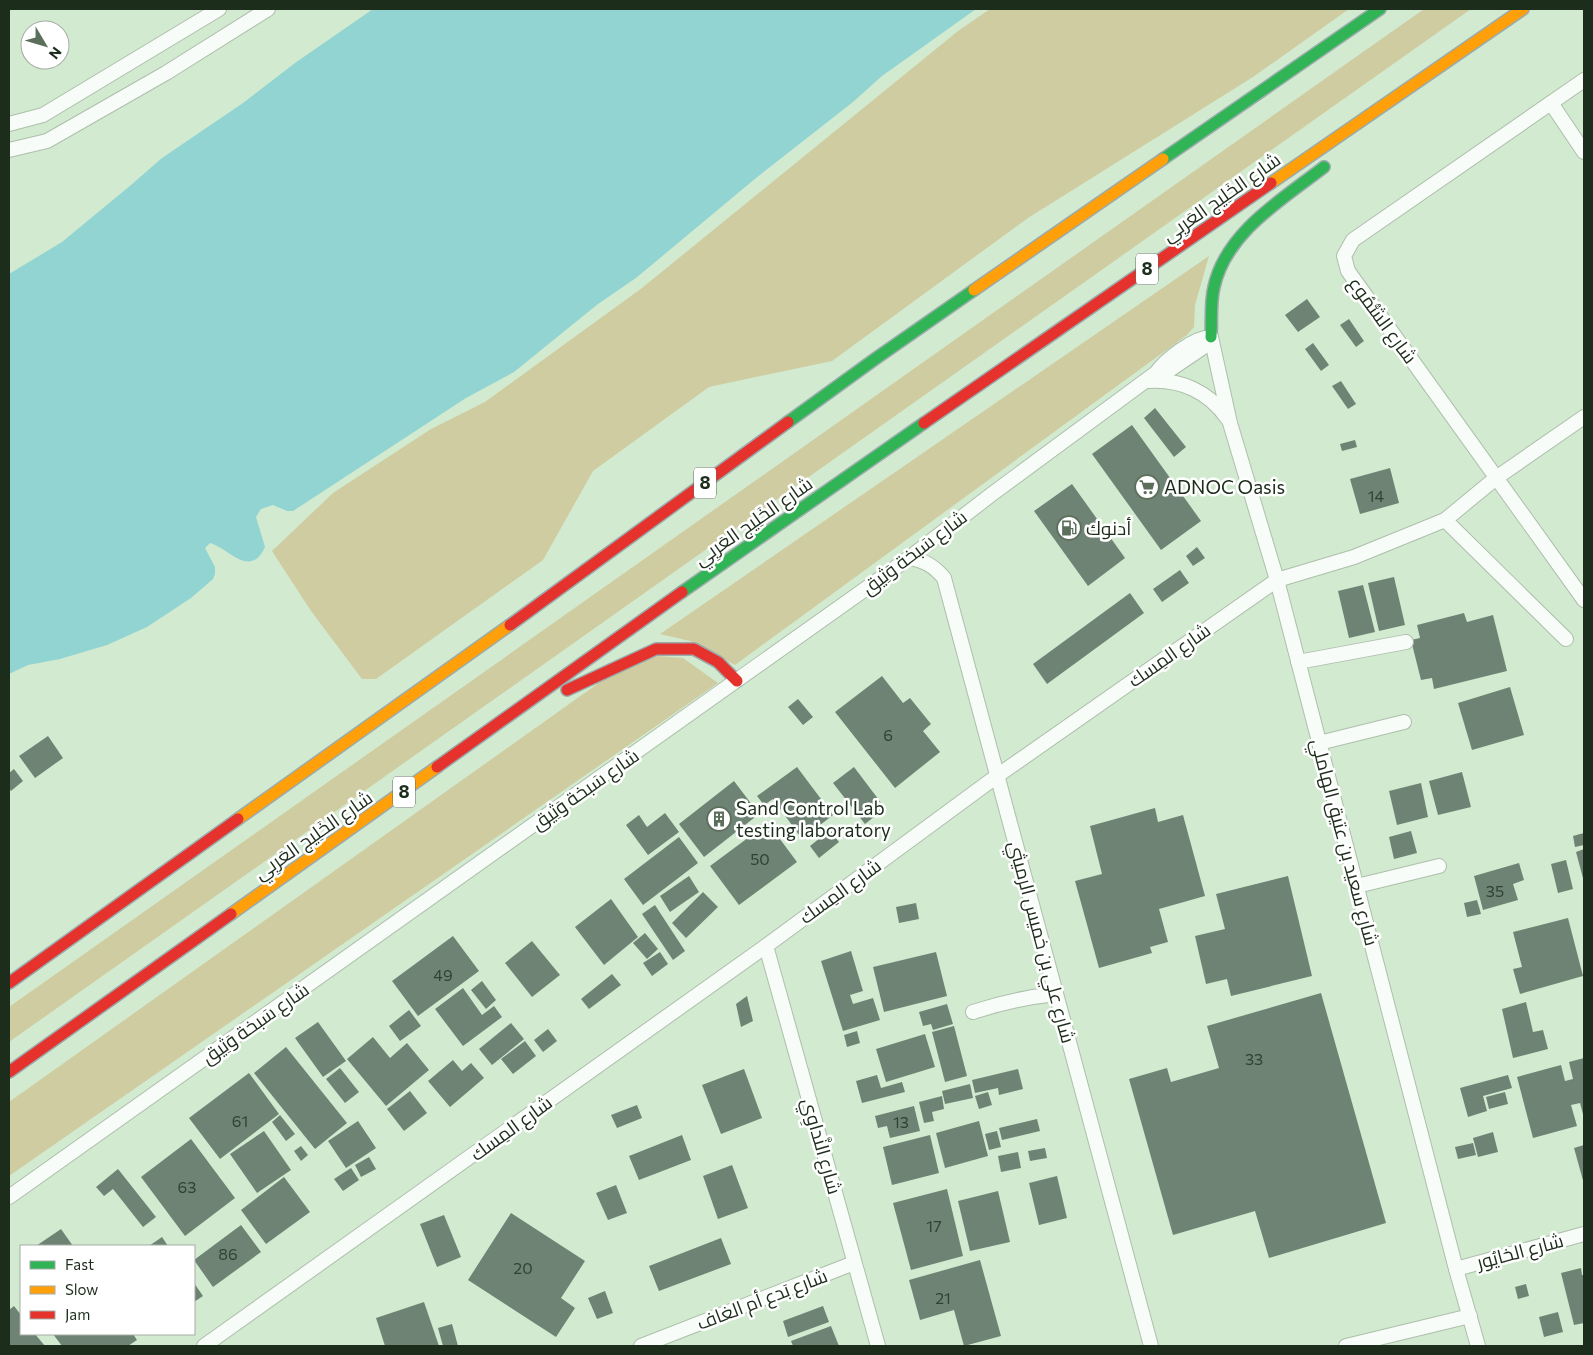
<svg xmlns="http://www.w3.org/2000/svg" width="1593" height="1355" viewBox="0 0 1593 1355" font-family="Commissioner,Cairo,sans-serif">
	<rect width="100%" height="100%" fill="#d2ead0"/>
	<g fill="#d0cca1">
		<path d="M990,9H1349L1253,77L1028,218L832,361L709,387L593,471L543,560L376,679H362L311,611L272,551L333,493L431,429L485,402L642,288L958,31Z"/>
		<path d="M1424,9H1471L9,1042V1007Z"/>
		<path d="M1209,256L1195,305L1194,327L1187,335L735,665L690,641L660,634Z"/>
		<path d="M658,656L683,658L718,683L9,1176V1102L617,670Z"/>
	</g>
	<path fill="#92d4d2" d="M373,9H976L882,76L853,102L756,178L636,278L598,304L514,372L466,398L293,511H287L273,505L261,509L256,517L265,547C250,579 230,549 210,543L205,548L215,567V574L213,579L191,598L147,627L107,645L60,659L28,665L9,674V274L62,242L131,185L162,158L243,103L295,63Z"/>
	<g fill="#6f8374">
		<path d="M1307,299L1320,317L1298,332L1285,315Z"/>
		<path d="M1349,319L1364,341L1356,347L1340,325Z"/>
		<path d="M1313,343L1329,365L1321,371L1305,349Z"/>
		<path d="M1341,381L1356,404L1348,409L1332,386Z"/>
		<path d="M1155,408L1186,447L1174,457L1144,418Z"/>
		<path d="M1132,425L1201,521L1161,550L1092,454Z"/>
		<path d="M1355,440L1357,447L1342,451L1340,444Z"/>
		<path d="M1390,468L1399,503L1360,514L1350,479Z"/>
		<path d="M1072,484L1125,558L1088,586L1034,511Z"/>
		<path d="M1197,547L1205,558L1193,566L1186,556Z"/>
		<path d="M1180,570L1189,583L1162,602L1153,589Z"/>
		<path d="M1394,577L1405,625L1379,631L1368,583Z"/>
		<path d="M1363,585L1375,632L1349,638L1338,591Z"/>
		<path d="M1130,593L1144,613L1047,684L1033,664Z"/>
		<path d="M1464,613L1467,622L1493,615L1507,671L1434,689L1432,678L1421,680L1411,640L1420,638L1417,625Z"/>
		<path d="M882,676L903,703L910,698L931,724L923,731L940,752L895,788L835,712Z"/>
		<path d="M1510,687L1524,735L1472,750L1458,703Z"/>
		<path d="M798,699L813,717L803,725L788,707Z"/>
		<path d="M48,736L63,758L35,778L19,756Z"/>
		<path d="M797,767L833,815L802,839L773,799L764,805L757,796Z"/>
		<path d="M854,767L885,808L865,824L833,783Z"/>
		<path d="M14,769L23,781L11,791L9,788V773Z"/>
		<path d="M1462,772L1471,807L1438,815L1429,781Z"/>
		<path d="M734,781L759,814L704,857L679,824Z"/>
		<path d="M1421,783L1428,817L1397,825L1389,791Z"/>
		<path d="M1155,808L1158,822L1183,815L1205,896L1159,909L1168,942L1150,947L1152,953L1099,968L1075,881L1102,874L1090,826Z"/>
		<path d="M665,813L679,832L648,855L626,825L639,815L647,827Z"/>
		<path d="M768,823L797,862L739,905L710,866Z"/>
		<path d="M830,830L839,842L819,858L810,846Z"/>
		<path d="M1411,831L1417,853L1394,859L1389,837Z"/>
		<path d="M1584,833V845L1575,847L1573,836Z"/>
		<path d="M679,837L698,863L643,905L624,879Z"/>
		<path d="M1584,849V882L1576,852Z"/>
		<path d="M1566,860L1573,889L1558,893L1551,864Z"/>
		<path d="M1519,863L1524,880L1513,884L1518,900L1483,910L1474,876Z"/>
		<path d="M689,876L699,892L670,912L660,896Z"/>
		<path d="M1288,876L1312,976L1231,996L1227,979L1206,984L1195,936L1225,929L1216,894Z"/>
		<path d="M703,892L718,907L686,938L672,923Z"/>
		<path d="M611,899L638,937L604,965L575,927Z"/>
		<path d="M1477,900L1481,914L1467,917L1464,903Z"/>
		<path d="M916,903L919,919L899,923L896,907Z"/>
		<path d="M655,905L685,951L673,960L642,914Z"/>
		<path d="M1568,918L1583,976L1520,994L1513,969L1522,967L1513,932Z"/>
		<path d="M645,933L658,949L647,959L633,943Z"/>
		<path d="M453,936L479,971L418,1016L392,981Z"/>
		<path d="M532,941L560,975L532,997L505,963Z"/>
		<path d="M851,951L863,991L850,995L853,1004L873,998L880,1020L843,1031L821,961Z"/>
		<path d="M660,952L668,964L652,976L643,963Z"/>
		<path d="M936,952L947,996L884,1012L873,967Z"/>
		<path d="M612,974L621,985L589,1009L581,999Z"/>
		<path d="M482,981L496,1000L486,1009L471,990Z"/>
		<path d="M463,988L482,1015L494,1006L502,1017L463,1046L435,1009Z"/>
		<path d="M1321,993L1386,1223L1269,1258L1255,1211L1173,1235L1129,1079L1167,1068L1171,1082L1219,1068L1207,1026Z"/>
		<path d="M747,996L753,1021L741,1027L736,1004Z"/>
		<path d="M1526,1002L1533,1032L1543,1030L1548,1049L1513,1058L1502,1009Z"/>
		<path d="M947,1004L953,1024L933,1030L931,1024L923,1026L919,1012Z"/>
		<path d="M409,1010L421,1026L400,1041L389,1026Z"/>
		<path d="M318,1022L346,1061L323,1077L295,1038Z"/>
		<path d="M511,1023L524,1039L492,1065L479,1049Z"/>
		<path d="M954,1026L967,1076L945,1082L932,1032Z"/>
		<path d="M548,1029L557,1041L543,1052L534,1040Z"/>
		<path d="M857,1031L860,1043L847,1047L844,1035Z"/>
		<path d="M925,1034L935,1067L886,1082L876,1049Z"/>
		<path d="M373,1037L390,1058L407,1043L429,1070L386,1106L347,1059Z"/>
		<path d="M525,1041L536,1056L513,1074L501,1059Z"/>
		<path d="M286,1047L347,1123L315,1149L254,1073Z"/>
		<path d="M1584,1058V1118L1580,1103L1571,1105L1577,1126L1533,1138L1517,1077L1561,1065L1565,1081L1573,1079L1569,1062Z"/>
		<path d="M453,1060L462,1071L471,1063L484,1078L450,1107L428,1081Z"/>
		<path d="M340,1068L359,1092L345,1103L326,1079Z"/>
		<path d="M744,1069L762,1118L721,1134L702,1085Z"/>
		<path d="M1018,1069L1023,1089L999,1095L998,1088L975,1093L972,1080Z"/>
		<path d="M249,1073L279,1114L220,1159L189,1118Z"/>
		<path d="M877,1075L881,1088L902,1082L905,1092L862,1103L856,1081Z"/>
		<path d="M1508,1075L1512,1088L1483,1096L1487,1111L1468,1117L1460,1088Z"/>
		<path d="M970,1084L973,1098L945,1104L942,1091Z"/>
		<path d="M410,1091L427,1113L404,1131L387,1109Z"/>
		<path d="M988,1092L992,1105L979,1109L975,1096Z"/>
		<path d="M1505,1092L1508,1104L1489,1109L1486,1097Z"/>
		<path d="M942,1096L944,1109L932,1112L934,1121L924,1123L919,1102Z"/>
		<path d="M637,1105L642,1118L617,1128L611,1115Z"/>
		<path d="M914,1106L920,1131L890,1138L887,1126L878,1128L875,1116Z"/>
		<path d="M280,1115L295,1134L286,1141L272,1122Z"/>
		<path d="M1037,1119L1040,1131L1002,1140L999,1128Z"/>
		<path d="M358,1121L376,1148L346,1168L328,1141Z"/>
		<path d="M979,1121L988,1156L945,1168L936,1133Z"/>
		<path d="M264,1131L291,1170L257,1193L230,1154Z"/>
		<path d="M997,1131L1001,1147L989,1150L985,1134Z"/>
		<path d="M1493,1132L1498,1152L1478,1157L1473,1138Z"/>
		<path d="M682,1135L691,1160L639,1180L629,1156Z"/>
		<path d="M930,1135L939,1173L892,1185L883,1147Z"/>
		<path d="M191,1139L235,1198L185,1236L141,1177Z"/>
		<path d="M1473,1143L1476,1155L1458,1159L1455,1147Z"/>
		<path d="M1584,1145V1184L1574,1148Z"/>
		<path d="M301,1146L308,1155L301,1161L294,1151Z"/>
		<path d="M1045,1148L1047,1158L1030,1161L1028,1151Z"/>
		<path d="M1018,1152L1021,1168L1001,1172L998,1156Z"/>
		<path d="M369,1157L376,1169L361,1177L355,1165Z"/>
		<path d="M732,1165L748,1208L718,1219L703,1176Z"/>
		<path d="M351,1168L359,1180L343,1191L334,1179Z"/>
		<path d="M118,1169L156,1217L143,1227L113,1189L104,1196L96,1187Z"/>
		<path d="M1057,1176L1067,1218L1039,1225L1029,1183Z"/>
		<path d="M284,1177L310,1212L266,1244L241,1210Z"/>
		<path d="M616,1185L627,1213L608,1220L596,1193Z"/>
		<path d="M947,1189L963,1256L911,1270L893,1203Z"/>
		<path d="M998,1191L1010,1242L970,1251L958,1201Z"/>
		<path d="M511,1213L585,1261L561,1298L575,1308L556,1337L468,1280Z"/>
		<path d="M444,1215L461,1257L437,1267L420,1224Z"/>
		<path d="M241,1225L261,1252L213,1287L194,1260Z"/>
		<path d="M61,1229L73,1246H36Z"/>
		<path d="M162,1237L168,1246H149Z"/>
		<path d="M721,1238L731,1264L659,1291L649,1266Z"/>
		<path d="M980,1260L1001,1336L964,1346L954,1310L920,1320L909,1280Z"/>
		<path d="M1581,1268L1582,1275H1584V1323L1574,1325L1561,1273Z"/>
		<path d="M194,1283L203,1296L194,1302Z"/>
		<path d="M1526,1284L1529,1296L1518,1299L1515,1287Z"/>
		<path d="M605,1291L613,1313L597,1319L588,1298Z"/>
		<path d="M424,1302L439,1346H385L376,1318Z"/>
		<path d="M14,1306L21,1315V1334H35L45,1346H9V1310Z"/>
		<path d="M823,1306L829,1322L788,1337L783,1321Z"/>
		<path d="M1558,1312L1563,1332L1544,1337L1539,1317Z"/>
		<path d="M452,1324L458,1346H443L438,1328Z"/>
		<path d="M831,1326L839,1346H793L791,1341Z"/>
		<path d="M53,1334H133L137,1340L128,1346H62Z"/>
	</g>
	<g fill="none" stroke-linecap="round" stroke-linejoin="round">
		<g stroke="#adbfab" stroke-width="16">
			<g id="street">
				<path d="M1584,80L1353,240L1344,256L1348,271L1584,600"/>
				<path d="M1551,103L1584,152"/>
				<path d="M9,124L43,115L219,9"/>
				<path d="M9,150L47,141L166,73L268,9"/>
				<path d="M1211,337L1230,423L1277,580L1456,1269L1478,1346"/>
				<path d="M1149,381C1181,379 1209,392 1227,418"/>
				<path d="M1445,520L1566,639"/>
				<path d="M909,558C924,560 934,566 944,578L1151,1346"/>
				<path d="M1298,662L1406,642"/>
				<path d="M1319,743L1404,722"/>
				<path d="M1357,886L1439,866"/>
				<path d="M766,946L878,1346"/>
				<path d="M973,1012C1000,1003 1027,997 1056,994"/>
				<path d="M9,1197L909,558L992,494L1156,373C1166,359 1193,338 1211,337L1202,348L1168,371L1156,373"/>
				<path d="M1456,1269L1584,1234"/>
				<path d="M204,1346L766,946L997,776L1277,580L1354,557L1445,520L1496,478L1584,417"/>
				<path d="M641,1346L854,1263"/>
				<path d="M1346,1346L1470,1316"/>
			</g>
		</g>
		<g stroke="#99abac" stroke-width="14">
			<g id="fast">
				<path d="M1163,159L1380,9"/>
				<path d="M1211,337C1212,320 1210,303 1214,287C1226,232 1283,199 1324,167"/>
				<path d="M788,422L875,359L974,290"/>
				<path d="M682,592L924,423"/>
			</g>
		</g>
		<g stroke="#99abac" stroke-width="14">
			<g id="slow">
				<path d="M1271,183L1523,9"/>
				<path d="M974,290L1163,159"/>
				<path d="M238,819L510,625"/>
				<path d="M231,914L437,767"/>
			</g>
		</g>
		<g stroke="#99abac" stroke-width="14">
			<g id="jam">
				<path d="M924,423L1271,183"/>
				<path d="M510,625L788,422"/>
				<path d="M567,690L656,649H694L718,662L737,681"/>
				<path d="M437,767L682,592"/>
				<path d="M9,983L238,819"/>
				<path d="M9,1072L231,914"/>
			</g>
		</g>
		<use href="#street" stroke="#f8fcf8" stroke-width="14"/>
		<use href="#fast" stroke="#30b455" stroke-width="11"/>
		<use href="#slow" stroke="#ff9f0a" stroke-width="11"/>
		<use href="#jam" stroke="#e5322d" stroke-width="11"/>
	</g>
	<defs>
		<g id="supermarket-ring" transform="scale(1.25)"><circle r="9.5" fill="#fff" stroke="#5c6f5b" stroke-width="1.5"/><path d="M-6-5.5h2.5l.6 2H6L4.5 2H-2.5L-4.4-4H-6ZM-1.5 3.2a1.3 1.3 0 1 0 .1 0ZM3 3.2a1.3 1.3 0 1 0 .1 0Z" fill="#5c6f5b"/></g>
		<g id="fuel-ring" transform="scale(1.25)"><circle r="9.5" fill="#fff" stroke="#5c6f5b" stroke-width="1.5"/><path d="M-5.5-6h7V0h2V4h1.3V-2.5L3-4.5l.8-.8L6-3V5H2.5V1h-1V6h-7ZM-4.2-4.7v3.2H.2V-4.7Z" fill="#5c6f5b"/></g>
		<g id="building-ring" transform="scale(1.25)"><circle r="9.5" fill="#fff" stroke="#5c6f5b" stroke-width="1.5"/><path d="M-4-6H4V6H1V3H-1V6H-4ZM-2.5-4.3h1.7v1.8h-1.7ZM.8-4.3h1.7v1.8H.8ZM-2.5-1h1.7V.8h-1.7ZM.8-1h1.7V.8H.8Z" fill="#5c6f5b"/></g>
	</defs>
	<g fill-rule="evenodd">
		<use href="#supermarket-ring" x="1147" y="487"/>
		<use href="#fuel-ring" x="1069" y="528"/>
		<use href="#building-ring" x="719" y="819"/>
	</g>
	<g text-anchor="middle" stroke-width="5" stroke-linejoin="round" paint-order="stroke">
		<g font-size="16" fill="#324232">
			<text x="1376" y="502">14</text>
			<text x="888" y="741">6</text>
			<text x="760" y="865">50</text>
			<text x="1495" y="897">35</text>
			<text x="443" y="981">49</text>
			<text x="1254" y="1065">33</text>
			<text x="240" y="1127">61</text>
			<text x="901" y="1128">13</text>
			<text x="187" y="1193">63</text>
			<text x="934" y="1232">17</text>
			<text x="228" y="1260">86</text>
			<text x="523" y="1274">20</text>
			<text x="943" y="1304">21</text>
		</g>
		<g fill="#fff" stroke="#616c60" stroke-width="1">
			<rect x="1136" y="253.5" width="22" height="31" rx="4"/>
			<rect x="694" y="467.5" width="22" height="31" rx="4"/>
			<rect x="393" y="776.5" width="22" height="31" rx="4"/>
		</g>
		<g font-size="18" font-weight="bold" fill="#1d2d1c">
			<text x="1147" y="275">8</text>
			<text x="705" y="489">8</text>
			<text x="404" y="798">8</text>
		</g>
		<g font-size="19" fill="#1d2d1c" stroke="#fff">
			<text transform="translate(1221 197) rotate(-35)" y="7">شارع الخَلِيج العَربِي</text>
			<text transform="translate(1383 320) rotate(54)" y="7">شارع الشُّمُوع</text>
			<text transform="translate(753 521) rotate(-35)" y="7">شارع الخَلِيج العَربِي</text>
			<text transform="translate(914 552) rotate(-37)" y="7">شارع سَبخة وَثِيق</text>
			<text transform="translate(1169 655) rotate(-35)" y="7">شارع المِسك</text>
			<text transform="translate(585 789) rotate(-35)" y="7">شارع سَبخة وَثِيق</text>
			<text transform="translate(313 835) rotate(-35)" y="7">شارع الخَلِيج العَربِي</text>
			<text transform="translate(1345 842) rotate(75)" y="7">شارع سعيد بن عتيق الهاملي</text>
			<text transform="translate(840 891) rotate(-36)" y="7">شارع المِسك</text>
			<text transform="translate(1042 942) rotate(75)" y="7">شارع علي بن خميس الرميثي</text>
			<text transform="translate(255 1023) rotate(-35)" y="7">شارع سَبخة وَثِيق</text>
			<text transform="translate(511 1128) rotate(-36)" y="7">شارع المِسك</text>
			<text transform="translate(822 1146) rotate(74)" y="7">شارع النَّداوِي</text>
			<text transform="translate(1520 1251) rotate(-15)" y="7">شارع الخايُور</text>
			<text transform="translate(762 1299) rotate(-21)" y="7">شارع بَدع أم الغاف</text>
		</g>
		<g font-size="19" fill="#1d2d1c" stroke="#fff" text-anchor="start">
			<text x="1164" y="494">ADNOC Oasis</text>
			<text x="1086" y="535">أدنوك</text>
			<text x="736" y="815">Sand Control Lab<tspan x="736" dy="22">testing laboratory</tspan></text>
		</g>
	</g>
	<rect width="1593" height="1355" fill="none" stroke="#1d2d1c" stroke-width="20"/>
	<rect x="20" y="1245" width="175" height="90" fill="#ffffff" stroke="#a5aba4"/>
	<rect x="30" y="1261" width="25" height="8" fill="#30b455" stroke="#a5aba4"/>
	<text x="65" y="1270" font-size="15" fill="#1d2d1c">Fast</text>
	<rect x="30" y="1286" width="25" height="8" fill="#ff9f0a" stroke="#a5aba4"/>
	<text x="65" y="1295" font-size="15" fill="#1d2d1c">Slow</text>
	<rect x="30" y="1311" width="25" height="8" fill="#e5322d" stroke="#a5aba4"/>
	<text x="65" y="1320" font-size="15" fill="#1d2d1c">Jam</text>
	<g transform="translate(45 45) rotate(128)"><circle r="24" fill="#ffffff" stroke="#a5aba4"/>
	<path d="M0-4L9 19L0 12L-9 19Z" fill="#5c6f5b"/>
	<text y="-8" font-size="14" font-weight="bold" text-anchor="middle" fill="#1d2d1c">N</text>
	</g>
</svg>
